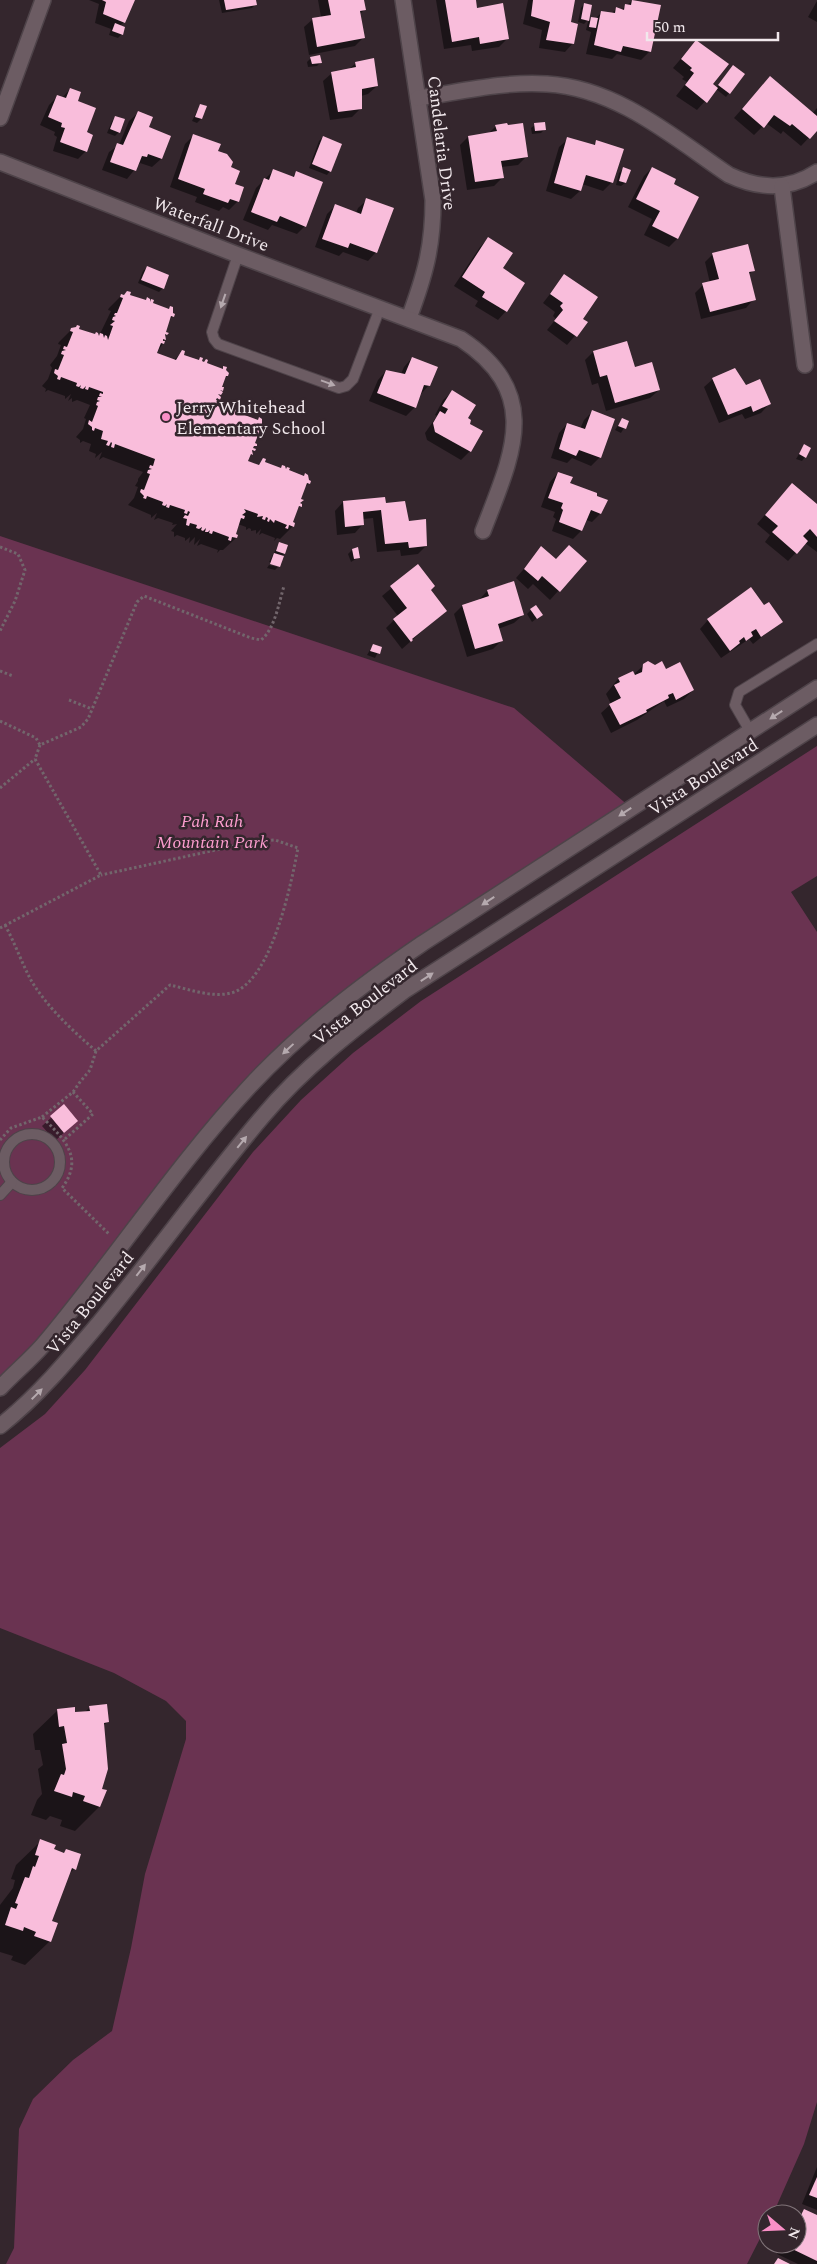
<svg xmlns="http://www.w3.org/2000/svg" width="817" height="2264" viewBox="0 0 817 2264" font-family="Spectral,serif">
	<rect width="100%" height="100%" fill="#34262d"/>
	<g fill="#6a3351">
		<path d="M0,536L514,708L630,807L294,1041L56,1326L0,1384Z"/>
		<path d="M817,746V876L791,892L817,932V2102L804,2144L773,2214H767V2225L747,2264H6L14,2248L19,2129L33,2099L73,2060L112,2031L131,1948L145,1874L186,1739V1721L166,1701L114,1673L0,1628V1448L45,1414L85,1370L253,1152L301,1100L353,1053L421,1001Z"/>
	</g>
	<g fill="#0007">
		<path d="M89,0H133L124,22L120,26L122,34L118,38L109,35L111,29L95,23L99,4Z"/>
		<path d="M219,0H255L256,4L252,8L222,13Z"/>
		<path d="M318,0H363L364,10L359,15L363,38L355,46L309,55L304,27L313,19L321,17Z"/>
		<path d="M436,0H475L476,9L507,39L499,47L472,51L471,45L444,49Z"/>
		<path d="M528,0H574L569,23L573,43L565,52L539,48L542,30L523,24Z"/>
		<path d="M633,0L650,51L641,60L617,54L612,59L586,54L591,32L586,30L588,22L592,18L595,19L602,12L611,14L616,9L621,10Z"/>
		<path d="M817,1V22L808,17Z"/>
		<path d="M584,4L588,20L584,24L578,22L581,8Z"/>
		<path d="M696,41L712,85L716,88L729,71V93L726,97L716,89L697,110L676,96L687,82L682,79L684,77L673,68Z"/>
		<path d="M311,58L321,62L317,66L308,67L307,62Z"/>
		<path d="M356,63L377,86L368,94L361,96V108L352,117L330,120L323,81L332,73L348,70Z"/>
		<path d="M762,86L812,114L817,108V129L801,146L783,131L781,134L766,123L754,135L734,118Z"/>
		<path d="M70,89L85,133L86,151L78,159L53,151L57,137L54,135L55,132L40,125L49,105L57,97L62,98Z"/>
		<path d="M200,105L205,107L201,119L197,123L192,121Z"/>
		<path d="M138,113L147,128L169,136L161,159L152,167L140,163L127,179L102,170L109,152L119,145L129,121Z"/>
		<path d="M116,117L119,132L115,136L107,133L112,121Z"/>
		<path d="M522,124L527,156L518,165L501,167L503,177L494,186L467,190L460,145L468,137L488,134L496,126Z"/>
		<path d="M535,125L545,129L541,133L532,134L531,128Z"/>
		<path d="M194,135L217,152L229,168L238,201L229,210L223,207L219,211L195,202L197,197L170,187L185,144Z"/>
		<path d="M323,137L330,171L327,175L309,168L319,141Z"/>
		<path d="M568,139L592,146L597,142L612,182L603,191L582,184L580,191L571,199L546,191L559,147Z"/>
		<path d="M652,168L672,185L697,198L677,239L669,247L644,235L652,219L628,207L644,176Z"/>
		<path d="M623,169L625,183L621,186L616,185L619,173Z"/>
		<path d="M273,171L291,178L296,173L305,226L297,234L272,225L268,230L243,220L256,188Z"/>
		<path d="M367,200L376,252L368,261L343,252L339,256L315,247L327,214L335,206L356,213L358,208Z"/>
		<path d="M488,239L501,268L524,283L506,311L498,320L475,306L478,301L454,286L480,247Z"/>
		<path d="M713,254L753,270L748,276L754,299L746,308L701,319L695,293L703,285L710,283L705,262Z"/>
		<path d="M147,267L163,288L159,292L138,283L143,271Z"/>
		<path d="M564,276L581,319L586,323L567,345L547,330L556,319L553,316L555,312L543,303Z"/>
		<path d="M122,295L144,301L147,299L149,303L151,300V304L168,310L170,308L173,316L168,321L164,332L166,335L162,342H164L156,354L174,360L182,352V355L222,370L224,367L227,376L223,380L220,387L222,390L214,406L234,413L236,410L235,415L257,421L259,419L262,427L258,431L251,448L254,450L247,462L257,466L264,460V463L280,469L282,466L309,483L304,488L300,500V506L296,511L291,523L293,526L280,539L277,538L274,541L275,538L262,533L259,535L261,529L256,534V530L251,531V529L249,528L246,530V527L238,524L234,535L236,538L223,550H220L217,553L218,550L201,544L197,546L200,539L194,545L195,537L189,543L190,537L185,541V538L177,535L174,537V532L171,531L177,524L172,525L173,523L158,518L154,520L157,513L151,518V515L128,505L134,498L138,487L135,486L138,481V479L143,472L103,457L99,460L102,452L95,458L96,454L89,451L91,444L83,441L80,443V440L76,437L83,429L86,419L84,418L90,405L77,400L72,402V398L68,401L71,394L65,399V396L48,390L45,392L46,389L42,386L48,379L52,368L50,365L57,356L61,345L58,344L59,342L72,329L98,338L111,311L108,310L109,308Z"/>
		<path d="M593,352L634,368L659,390L650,398L606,411L598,383L592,385L585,360Z"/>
		<path d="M412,358L429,385L421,394L415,407L406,416L369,401L378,380L386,371L401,374L404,367Z"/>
		<path d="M713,379L745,386L769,404L761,413L745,419L742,414L719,423L704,387Z"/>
		<path d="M452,392L466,419L470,451L461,460L427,440L425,433L437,416L435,415L443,400Z"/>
		<path d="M592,412L600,457L591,466L572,458L567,463L551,458L559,433L567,424L580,429L584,420Z"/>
		<path d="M622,419L628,421L621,433L615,430Z"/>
		<path d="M804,446L805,457L802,461L796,459Z"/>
		<path d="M558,473L600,514L592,522L586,520L581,531L573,539L552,531L556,519L553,517L555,512L541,507L550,482Z"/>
		<path d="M792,484L817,506V552L805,543L788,561L765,542L770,535L757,524Z"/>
		<path d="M343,502L385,504L408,522L425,520L426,546L418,554L401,556L400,550L377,552L373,518L363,519V524L355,533L337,535L335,511Z"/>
		<path d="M279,544L284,553L279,565L269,562Z"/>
		<path d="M542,548L555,561H585L550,600L533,584L528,589L516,578Z"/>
		<path d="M352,550L359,557L351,562L348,554Z"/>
		<path d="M269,565L278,567L275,570L267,568Z"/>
		<path d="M418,566L429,590L445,611L402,649L386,628L398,616L382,596Z"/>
		<path d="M487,591L523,615L514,623L498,629L502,640L493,649L467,657L454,614L462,606L479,600Z"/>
		<path d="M764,607L781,621L753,644L749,639L721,658L700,629L708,620Z"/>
		<path d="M531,610L541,615L532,622L527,614Z"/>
		<path d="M373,645L380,648L375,658L367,655Z"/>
		<path d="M644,665L665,671L693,690L684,699L667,707L664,701L637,720L611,733L601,713L611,704L606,694L618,679L632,672L633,675Z"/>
		<path d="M64,1106L68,1129L55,1141L42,1126Z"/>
		<path d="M90,1707L107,1722L103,1726L99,1807L75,1831L60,1826L62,1820L50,1816L46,1820L31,1815L37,1800L42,1794L38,1769L43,1765L40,1750H35L33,1734L58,1710L74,1714L84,1713Z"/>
		<path d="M41,1841L52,1850L63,1854L66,1850L74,1869L67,1876L51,1922L50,1941L25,1965L11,1960L13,1956L0,1952V1905L13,1888L15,1880L11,1879L16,1865Z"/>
		<path d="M817,2167V2210L802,2204Z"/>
		<path d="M804,2210L817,2216V2264H798L777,2254L782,2244H797V2218Z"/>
	</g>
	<g fill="#f9bddb">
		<path d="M102,0H135L125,23L103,14L106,2Z"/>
		<path d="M224,0H256L257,5L226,10Z"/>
		<path d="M328,0H364L366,10L360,11L365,38L317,47L312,18L331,15Z"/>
		<path d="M445,0H476L477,8L503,3L509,39L480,44L479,37L452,42Z"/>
		<path d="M533,0H575L571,22L578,24L574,44L546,40L550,22L531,16Z"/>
		<path d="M632,0L661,5L651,52L623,46L621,52L594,45L601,11L615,13L616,7L624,10L625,4L631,5Z"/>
		<path d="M584,3L592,5L589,21L581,19Z"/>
		<path d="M591,17L598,18L596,28L589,27Z"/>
		<path d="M115,23L125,27L123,35L112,31Z"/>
		<path d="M696,40L729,64L713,84L718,88L707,103L685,85L694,73L690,70L692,68L681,59Z"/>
		<path d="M320,55L322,63L312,64L310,57Z"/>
		<path d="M374,58L378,86L362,89V109L338,112L331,72L356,67L355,62Z"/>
		<path d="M733,65L745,74L730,94L718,85Z"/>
		<path d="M770,76L817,116V131L810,139L792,124L790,126L774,115L764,128L742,109Z"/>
		<path d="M70,88L81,92L78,101L96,108L87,132L93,135L87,152L60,142L65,128L61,127L62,123L48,117L57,95L66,98Z"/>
		<path d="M200,104L207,106L202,119L195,117Z"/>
		<path d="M138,111L153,117L149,127L171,136L162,159L148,154L147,157L142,156L136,171L110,162L117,143L123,145Z"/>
		<path d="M115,116L125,119L120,133L110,129Z"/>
		<path d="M545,122L546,130L535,131L534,123Z"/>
		<path d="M507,123L508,125L523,123L528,157L501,161L504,178L475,182L468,136L497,131L495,125Z"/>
		<path d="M193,134L221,144L218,151L227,154L233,162L231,167L240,171L235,184L244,187L239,202L230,199L228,203L203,194L205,189L178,179Z"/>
		<path d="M323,136L342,144L331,172L312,164Z"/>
		<path d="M567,137L595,145L596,140L624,149L613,183L586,175L581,191L554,183Z"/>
		<path d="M623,167L631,170L626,183L619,181Z"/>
		<path d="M652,167L676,179L674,184L699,197L678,239L652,226L660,211L636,199Z"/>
		<path d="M273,169L294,177L296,171L323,182L306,227L280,216L277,222L251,212L264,178L269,180Z"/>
		<path d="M366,198L394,208L377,253L350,243L348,248L322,239L335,204L361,214Z"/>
		<path d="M488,237L513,253L503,268L525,283L507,312L482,297L485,292L462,277Z"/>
		<path d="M748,244L755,271L749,272L756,300L710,312L702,283L719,279L712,253Z"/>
		<path d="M147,266L169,275L164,289L141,280Z"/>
		<path d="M564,274L598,297L583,319L588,322L577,337L554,321L563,310L560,306L563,303L550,294Z"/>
		<path d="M127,291L131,292L130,295L146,300L147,297L150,299V302L151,299L154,300L153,303L169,309L170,306L173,307V313L175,314L174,317L171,316L166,332L169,333L167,335L165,334L166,340L163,339V341H165L164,344L161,343L157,353L176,360L182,350L185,351L184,355L199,360L200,357L203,358L202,361L204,362L206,359L208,360L207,363L223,369V366L227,367L226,370L229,373L228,376H226L222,387H224L223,391L220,390L223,392L221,395L218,394L221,397L220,400L217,398L216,400L219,401L218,404L215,403L214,405L230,410L231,407L234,408L235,412L236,409L238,410L237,413L243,412L242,414L258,420L259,417L262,419V424L264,425L263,428L261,427L255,443L257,444V446H254L253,448L256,449L255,451L252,450L253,455L251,454L248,461L259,465L263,458L266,459L265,462L281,468L282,465L285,466L286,469L287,467L290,468L289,470L304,476L305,473L308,475L309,480L311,481L310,484L307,483L301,499L304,500L300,503L302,504V507L299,506L293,522L295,523L294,527L289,525L288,529L285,528L287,525L275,520L274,523L270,519L269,522L267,521L268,518L266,517L265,520L262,519L263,516L257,517L258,514L244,509L246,512L242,515L245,516L244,519L241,518L236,534L238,535L237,538L232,537L231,541L228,540L229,537L213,531L212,534L209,533L210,530L208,532H205L206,528L203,531L201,530L202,527L199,529L196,528L197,525L190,523L189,526L186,525L187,519L183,518L185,515L188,516L190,512L188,511L187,514L184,513L185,510L170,505L169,508L166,507L167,504L165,506L162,505L163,502L147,496L146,499L143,498L144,496L140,492L141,489L144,490L150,474L147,473L148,470L152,469L149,468L150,465L153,466L155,459L115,444L114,448L111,447L112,443L111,442L109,446L106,445L108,441L101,439L103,431L95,428L94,431L92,430V427L88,424L89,420L92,422L98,406L96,405L97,402L100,401L97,400L98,397H102L99,396L100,393L103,394V392L89,387L88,390L85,389L86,386L83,389L80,388L81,385L79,387L76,386L77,383L61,377L60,380L57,379L58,376L54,373L55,369L58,370L64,355L61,354L62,351L66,350L63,349L64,346L67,347L73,332L70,331L71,328L76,327L77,325L80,326L79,329L95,334L96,332L98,333L99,336L100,333L103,334L104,338L105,335L107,336L108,340L113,326L110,325L115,321L112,320L113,317L116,316L114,315L115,313H117L123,298L120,297L121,294L124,295Z"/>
		<path d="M627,341L635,367L652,362L660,390L615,403L607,375L600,377L593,351Z"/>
		<path d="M412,357L438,367L430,386L424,385L416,408L377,393L386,370L405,374Z"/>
		<path d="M735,368L746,385L760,379L771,404L753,412L751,406L728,415L712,378Z"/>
		<path d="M452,390L476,405L468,418L471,420L470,424L483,431L471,452L435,432L433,423L440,411L445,414L448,409L442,406Z"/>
		<path d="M592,410L615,419L601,458L579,450L576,456L559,449L567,423L585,429Z"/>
		<path d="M622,418L629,421L626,429L618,426Z"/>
		<path d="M804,444L811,448L806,458L799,454Z"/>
		<path d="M558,472L573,477L570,483L597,493V496L608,500L601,514L591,510L582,531L559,522L563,510L561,508L563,503L548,498Z"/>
		<path d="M792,483L817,504V537L810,529L803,536L808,541L797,554L772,532L778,526L765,515Z"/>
		<path d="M385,497L386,503L405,501L409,521L426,519L427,546L409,548L408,542L385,544L381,510L363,512L364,525L345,527L343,501Z"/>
		<path d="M279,542L288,545L285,554L276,551Z"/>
		<path d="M569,545L587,561L560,592L542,576L538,581L524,569L541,546L556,559Z"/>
		<path d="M358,547L360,558L354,559L352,549Z"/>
		<path d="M274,553L284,556L280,567L270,564Z"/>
		<path d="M418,564L435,586L431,590L447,611L412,639L413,640L411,642L393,619L407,608L390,586Z"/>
		<path d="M514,581L524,615L498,624L503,641L475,649L462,605L489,596L487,590Z"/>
		<path d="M751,587L764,605L769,602L783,622L761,637L756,629L751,632L753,636L746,641L744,637L739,641L740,643L730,651L707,619Z"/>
		<path d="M536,605L543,615L537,619L530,609Z"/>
		<path d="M373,644L382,647L380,654L370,651Z"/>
		<path d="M648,661L655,665L662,661L666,669L680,662L694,690L676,700L673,693L668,695L669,698L646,710L647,712L620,725L609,704L621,698L614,685L620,682L618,678L633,671L635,675L642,672L643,664Z"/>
		<path d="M64,1104L78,1121L64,1133L50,1116Z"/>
		<path d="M107,1704L109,1722L104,1723L108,1769L102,1789L107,1790L100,1807L83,1801L85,1796L73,1792L72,1797L54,1791L61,1774L64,1775L66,1769L62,1744L67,1743L64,1726L59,1727L57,1709L75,1707V1712L90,1711L89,1706Z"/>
		<path d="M40,1839L56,1845L54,1849L64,1853L66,1849L81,1854L76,1870L72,1868L52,1921L58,1923L51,1942L34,1936L36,1932L24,1927L23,1931L5,1925L11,1907L16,1909L18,1904L15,1903L25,1877L29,1878L33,1866L35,1867L39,1856L35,1855Z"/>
		<path d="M817,2177V2198L809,2195Z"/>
		<path d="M804,2209L817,2215V2261L784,2245L797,2244V2223Z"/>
		<path d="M778,2258L790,2264H774Z"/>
	</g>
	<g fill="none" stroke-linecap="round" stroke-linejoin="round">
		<g stroke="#4e4349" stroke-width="12">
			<g id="lane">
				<path d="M238,255L212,332L214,339L218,344L339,388L346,386L353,379L380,308"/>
				<path d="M750,731L735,705L739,692L817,644"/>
				<circle cx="32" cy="1162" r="28"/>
				<path d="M0,1195L12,1182"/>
			</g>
		</g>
		<g stroke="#4e4349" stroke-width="18">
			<g id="street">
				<path d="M403,0L433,200C433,247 425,275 409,318"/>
				<path d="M418,98C460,92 504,81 547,84C617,88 673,137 729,175C759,189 788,191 817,172"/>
				<path d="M0,162L238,255L461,339C544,394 512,455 483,531"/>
				<path d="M782,187L805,365"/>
			</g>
		</g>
		<g stroke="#4e4349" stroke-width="18">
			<g id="secondary">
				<path d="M0,118L43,0"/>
				<path d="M0,1388C14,1373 30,1360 43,1345C114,1261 174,1168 249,1087C301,1031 360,986 423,943L817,688"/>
				<path d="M0,1426C38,1396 68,1360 99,1323C155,1255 206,1183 263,1116C303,1068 355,1028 404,991L817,725"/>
			</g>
		</g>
		<g stroke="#72666c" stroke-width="3" stroke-dasharray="2.5 2.5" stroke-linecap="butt">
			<path d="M0,547L18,554L25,570L15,601L0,631"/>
			<path d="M0,671L13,676"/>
			<path d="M69,700L92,709"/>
			<path d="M0,721L36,738L40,745L81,727L88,719L137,602L144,596L251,638L261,640C275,629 279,602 284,586"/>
			<path d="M0,788L35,759"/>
			<path d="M5,925C15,943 22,964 32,982C49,1009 72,1030 96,1051"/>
			<path d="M0,928L101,875L35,759L40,745"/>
			<path d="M42,1117L73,1092L80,1082L90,1070L96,1051L170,985C188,989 212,998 231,993C271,983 291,885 298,848L275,840L257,841L101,875"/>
			<path d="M65,1139L93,1114L73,1092"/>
			<path d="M0,1140L11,1128L42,1117C63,1138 85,1157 62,1188L109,1234"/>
		</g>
		<use href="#lane" stroke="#6c5c63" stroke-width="10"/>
		<use href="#street" stroke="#6c5c63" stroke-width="15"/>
		<use href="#secondary" stroke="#6c5c63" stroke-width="15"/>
	</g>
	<defs><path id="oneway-solid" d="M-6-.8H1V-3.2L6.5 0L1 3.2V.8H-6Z" transform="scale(1.25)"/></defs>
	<g fill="#b5a9ae">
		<use href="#oneway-solid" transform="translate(223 301) rotate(109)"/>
		<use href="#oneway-solid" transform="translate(328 383) rotate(20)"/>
		<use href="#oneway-solid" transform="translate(776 715) rotate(147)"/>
		<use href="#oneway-solid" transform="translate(625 812) rotate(147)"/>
		<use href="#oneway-solid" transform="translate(488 901) rotate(147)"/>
		<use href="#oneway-solid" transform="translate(427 977) rotate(-33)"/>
		<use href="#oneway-solid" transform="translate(288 1049) rotate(137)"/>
		<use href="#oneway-solid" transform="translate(242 1142) rotate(-51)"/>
		<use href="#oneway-solid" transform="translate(141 1270) rotate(-52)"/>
		<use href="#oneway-solid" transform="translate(37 1394) rotate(-45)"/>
	</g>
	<circle fill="#fa8fc7" stroke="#34262d" stroke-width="2" cx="166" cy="417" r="5"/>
	<g text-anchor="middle" stroke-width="5" stroke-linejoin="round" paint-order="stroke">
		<g font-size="18" fill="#f1e8ec" stroke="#34262d">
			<text transform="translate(442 143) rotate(83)" y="6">Candelaria Drive</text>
			<text transform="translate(211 224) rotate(21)" y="6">Waterfall Drive</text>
			<text transform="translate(703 777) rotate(-33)" y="6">Vista Boulevard</text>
			<text transform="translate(365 1002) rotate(-38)" y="6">Vista Boulevard</text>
			<text transform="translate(90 1303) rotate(-51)" y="6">Vista Boulevard</text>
		</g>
		<g font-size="18" fill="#f1e8ec" stroke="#34262d" text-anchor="start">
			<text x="176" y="413">Jerry Whitehead<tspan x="176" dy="21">Elementary School</tspan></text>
		</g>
		<g font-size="18" font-style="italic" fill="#fd9dcf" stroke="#34262d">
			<text x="212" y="827">Pah Rah<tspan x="212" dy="21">Mountain Park</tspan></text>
		</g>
	</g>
	<g transform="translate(782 2229) rotate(109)"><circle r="24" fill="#34262d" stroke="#807479"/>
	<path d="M0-4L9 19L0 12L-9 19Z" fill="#fa8fc7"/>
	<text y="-8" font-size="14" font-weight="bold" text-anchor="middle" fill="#f1e8ec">N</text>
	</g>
	<path d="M647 32v8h131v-8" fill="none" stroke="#f1e8ec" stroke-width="2.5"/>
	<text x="654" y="32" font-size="15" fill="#f1e8ec" stroke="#34262d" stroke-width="4" paint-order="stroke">50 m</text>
</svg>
